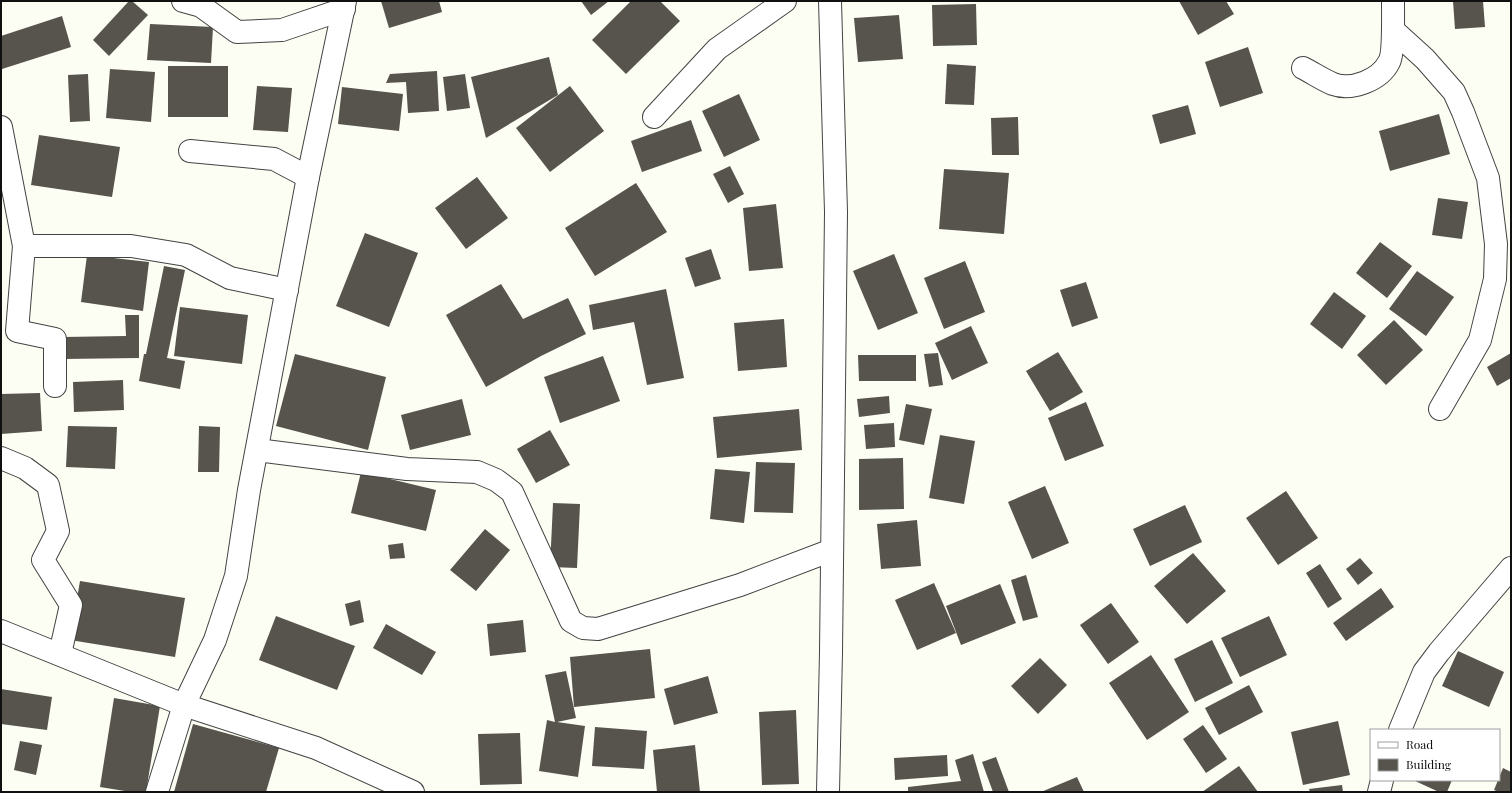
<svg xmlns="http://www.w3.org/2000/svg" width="1512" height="793" viewBox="0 0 1512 793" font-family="'Playfair Display',serif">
	<rect width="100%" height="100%" fill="#fdfef3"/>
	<g fill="#57534d">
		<path d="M129,1H132L148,15L109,56L93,40Z"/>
		<path d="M381,1H439L442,12L389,28Z"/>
		<path d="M581,1H609L591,15Z"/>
		<path d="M631,1H660L680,21L626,74L592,40Z"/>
		<path d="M1179,1H1226L1234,14L1198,35Z"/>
		<path d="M1453,1H1483L1485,27L1455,29Z"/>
		<path d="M976,4L977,45L933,46L932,5Z"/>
		<path d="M899,15L903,59L858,62L854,18Z"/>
		<path d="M62,16L71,47L2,69L1,36Z"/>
		<path d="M150,24L213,27L211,63L147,60Z"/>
		<path d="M1248,47L1263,93L1220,107L1205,62Z"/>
		<path d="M549,57L558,95L486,138L471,77Z"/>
		<path d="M947,64L976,66L974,105L945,104Z"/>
		<rect x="168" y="66" width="60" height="51"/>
		<path d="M110,69L155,72L151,122L106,118Z"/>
		<path d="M437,71L439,111L408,113L406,82L386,83L390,74Z"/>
		<path d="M88,74L90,121L70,122L68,75Z"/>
		<path d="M465,74L470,108L447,111L443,77Z"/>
		<path d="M257,86L292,88L288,132L253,130Z"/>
		<path d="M570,86L604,131L550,172L516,128Z"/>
		<path d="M342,87L403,94L399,131L338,124Z"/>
		<path d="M739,94L760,140L724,157L702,111Z"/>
		<path d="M1188,105L1196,134L1160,144L1152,115Z"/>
		<path d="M1439,114L1450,154L1390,171L1379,131Z"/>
		<path d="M1018,117L1019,155H992L991,118Z"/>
		<path d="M691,120L702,151L642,172L631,141Z"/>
		<path d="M39,135L120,147L112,197L31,185Z"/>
		<path d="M730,166L744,194L728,203L713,174Z"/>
		<path d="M944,169L1009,173L1004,234L939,229Z"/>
		<path d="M477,177L508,218L466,249L435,208Z"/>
		<path d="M636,183L667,232L595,276L565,228Z"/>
		<path d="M1438,198L1468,202L1462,239L1432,235Z"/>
		<path d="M776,204L783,268L749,271L743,208Z"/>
		<path d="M365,233L418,253L389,327L336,306Z"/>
		<path d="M1380,242L1412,266L1387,298L1356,273Z"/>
		<path d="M711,249L721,279L695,287L685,258Z"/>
		<path d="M894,254L918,313L878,330L853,271Z"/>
		<path d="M87,255L149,262L143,311L81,302Z"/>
		<path d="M965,261L985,312L944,329L924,278Z"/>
		<path d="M164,266L185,270L167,358L185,361L180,389L139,381L144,354H146Z"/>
		<path d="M1417,271L1454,297L1426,336L1389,309Z"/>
		<path d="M1086,282L1098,318L1072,327L1060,290Z"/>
		<path d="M501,284L523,319L568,298L586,334L541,356L486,387L446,315Z"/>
		<path d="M666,289L684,378L647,385L634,322L593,330L589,305Z"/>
		<path d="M1334,292L1366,316L1342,349L1310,324Z"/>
		<path d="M180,307L248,315L242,364L174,356Z"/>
		<path d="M125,315H139V358L63,359V337L126,336Z"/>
		<path d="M784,319L787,367L738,371L734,323Z"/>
		<path d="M1394,320L1423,350L1386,385L1357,355Z"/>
		<path d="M971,326L988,363L952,380L935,343Z"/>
		<path d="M1058,352L1083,392L1050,411L1026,371Z"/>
		<path d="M938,353L943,385L929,387L924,354Z"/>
		<path d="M1511,353V378L1497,386L1487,367Z"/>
		<path d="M295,354L386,377L368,450L276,426Z"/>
		<path d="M858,355H916V381H859Z"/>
		<path d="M603,356L620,401L560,423L544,377Z"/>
		<path d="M123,380L124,410L74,412L73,382Z"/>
		<path d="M40,393L42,431L1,434V394Z"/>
		<path d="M889,396L890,413L859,417L857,399Z"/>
		<path d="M462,399L471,435L410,450L401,415Z"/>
		<path d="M1086,402L1104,446L1065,461L1048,418Z"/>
		<path d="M906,404L932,409L924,445L899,440Z"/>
		<path d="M799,409L802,450L717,458L713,417Z"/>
		<path d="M894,423L895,447L866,449L864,425Z"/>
		<path d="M68,426L117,427L115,469L66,467Z"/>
		<path d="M199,426L220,427L219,472H198Z"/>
		<path d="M550,430L570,465L536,483L517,449Z"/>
		<path d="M940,435L975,441L964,504L929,498Z"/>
		<path d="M903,458L904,509L859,510V459Z"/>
		<path d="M756,462L795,463L793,513L754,512Z"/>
		<path d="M715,469L750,472L744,523L710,519Z"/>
		<path d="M361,472L436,490L426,531L351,513Z"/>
		<path d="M1045,486L1069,543L1032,559L1008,502Z"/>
		<path d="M1286,491L1318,538L1278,565L1246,518Z"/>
		<path d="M553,503L580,504L577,568L550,567Z"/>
		<path d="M1185,505L1202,542L1150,566L1133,529Z"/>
		<path d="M917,520L921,566L881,569L877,524Z"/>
		<path d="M485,529L510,550L476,591L450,570Z"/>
		<path d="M403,543L405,558L390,559L388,545Z"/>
		<path d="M1193,553L1226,591L1187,624L1154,586Z"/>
		<path d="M1360,558L1373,573L1358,585L1346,569Z"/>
		<path d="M1320,564L1342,599L1328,608L1306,573Z"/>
		<path d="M1026,575L1038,617L1023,621L1011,580Z"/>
		<path d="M80,581L185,598L175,657L70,640Z"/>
		<path d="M934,583L956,633L917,650L895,600Z"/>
		<path d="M1000,584L1016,623L961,645L946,606Z"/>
		<path d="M1381,588L1394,607L1346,641L1333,623Z"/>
		<path d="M360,600L364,622L350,626L345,604Z"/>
		<path d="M1111,603L1139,642L1108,664L1080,625Z"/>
		<path d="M276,616L355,646L337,690L259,660Z"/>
		<path d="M1269,616L1287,655L1240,677L1221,638Z"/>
		<path d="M523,620L526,652L490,656L487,624Z"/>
		<path d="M386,624L436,652L422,675L373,648Z"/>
		<path d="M1212,640L1233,683L1195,702L1174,659Z"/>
		<path d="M650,649L655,698L574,707L570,657Z"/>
		<path d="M1458,651L1504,672L1489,707L1442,686Z"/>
		<path d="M1151,655L1189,712L1147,740L1109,683Z"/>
		<path d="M1040,658L1067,685L1038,714L1011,686Z"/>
		<path d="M566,671L576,718L557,722L585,726L578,777L539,771L547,720L555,722L545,675Z"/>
		<path d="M708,676L718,713L674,725L664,689Z"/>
		<path d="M1249,685L1263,712L1219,735L1205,708Z"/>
		<path d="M1,689L52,697L47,730L1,724Z"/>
		<path d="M114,698L160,706L146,792H131L100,787Z"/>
		<path d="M796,710L799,784L762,785L759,712Z"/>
		<path d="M1338,721L1350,775L1303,785L1291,732Z"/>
		<path d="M193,724L279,748L266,792H174Z"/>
		<path d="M1203,725L1227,759L1206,773L1183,739Z"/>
		<path d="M595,727L647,731L644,769L592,766Z"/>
		<path d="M520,733L522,784L480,785L478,734Z"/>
		<path d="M20,741L42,745L36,775L14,770Z"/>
		<path d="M695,745L700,792H657L653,750Z"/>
		<path d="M973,754L984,792H964L963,788L964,792H908V787L961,781L955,760Z"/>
		<path d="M947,755L948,776L895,780L894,758Z"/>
		<path d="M996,757L1009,792H993L982,762Z"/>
		<path d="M1239,766L1258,792H1202Z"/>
		<path d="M1503,768L1511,772V792H1499L1494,790Z"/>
		<path d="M1077,777L1084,792H1041Z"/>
		<path d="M1413,780H1452L1447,792H1439Z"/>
		<path d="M1342,785L1343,792H1310L1309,789Z"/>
	</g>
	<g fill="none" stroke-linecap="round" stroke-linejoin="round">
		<g stroke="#434343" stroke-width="24">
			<g id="minor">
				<path d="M183,1L201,6L237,32L282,30L344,9"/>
				<path d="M345,1L308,177L249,490L236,576L215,640L184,705L316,748L413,792"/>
				<path d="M1393,30L1425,59L1454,92L1463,112L1488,178L1496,244L1495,279L1480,340L1440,409"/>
				<path d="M1303,68C1313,73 1323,80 1333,84C1352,91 1380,80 1389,62C1394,54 1393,13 1393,1"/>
				<path d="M654,117L717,49L785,1"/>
				<path d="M1,127L24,246H131L186,255L230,278L287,290"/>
				<path d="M190,151L274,159L308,177"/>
				<path d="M24,246L17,331L55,339V386"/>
				<path d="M257,450L407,469L477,472L496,480L512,492L571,621L583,628L598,629L740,585L832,550"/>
				<path d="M1,458L25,468L48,485L58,531L43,560L71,605L60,654"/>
				<path d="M1,631L184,705L157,792"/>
				<path d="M1400,730L1424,672L1439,652L1511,568"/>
				<path d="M828,792L831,652L836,212L830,1"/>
				<path d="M1379,792L1382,780"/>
			</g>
		</g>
		<use href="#minor" stroke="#fff" stroke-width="22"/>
	</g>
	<rect width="1512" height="793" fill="none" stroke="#101010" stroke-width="4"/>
	<rect x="1370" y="729" width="130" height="52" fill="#ffffff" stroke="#9f9f9f"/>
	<rect x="1378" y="742" width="20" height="6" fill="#ffffff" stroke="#9f9f9f"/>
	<text x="1406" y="749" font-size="12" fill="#101010">Road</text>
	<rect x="1378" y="759" width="20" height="12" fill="#57534d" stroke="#9f9f9f"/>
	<text x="1406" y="769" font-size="12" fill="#101010">Building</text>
</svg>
